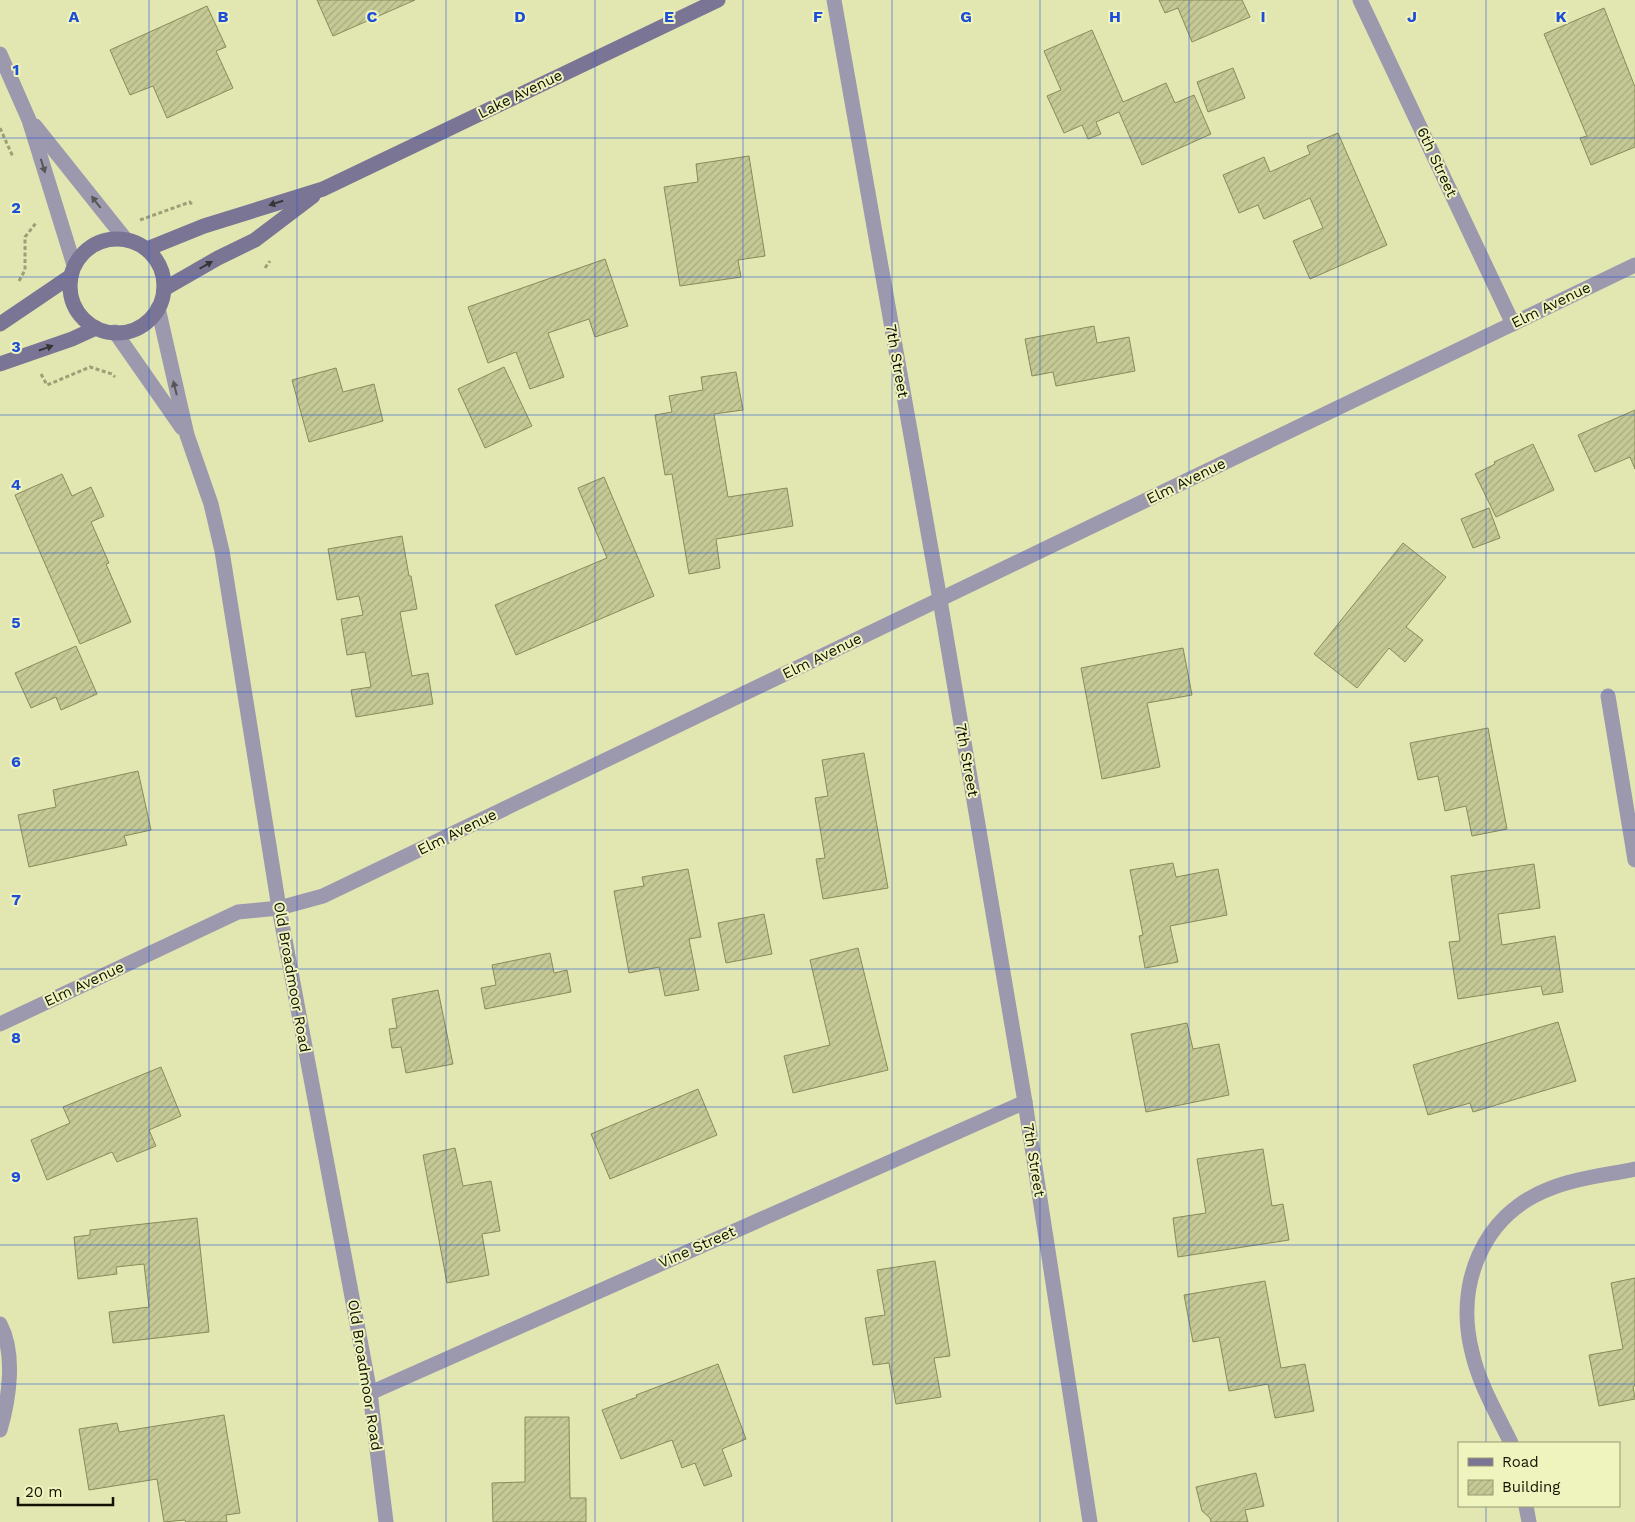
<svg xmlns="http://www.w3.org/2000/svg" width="1635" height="1522" viewBox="0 0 1635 1522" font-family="'Work Sans',sans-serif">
	<defs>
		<pattern id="building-hatch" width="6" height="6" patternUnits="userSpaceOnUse" patternTransform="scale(1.25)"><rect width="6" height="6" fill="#c5c995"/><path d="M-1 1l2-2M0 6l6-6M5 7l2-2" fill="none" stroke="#a8ac7f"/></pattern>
	</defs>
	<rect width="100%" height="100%" fill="#e2e7b2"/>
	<g fill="url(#building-hatch)" stroke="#888b5a">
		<path d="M317,0H415L333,36Z"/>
		<path d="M1159,0H1242L1250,17L1192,42L1178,8L1165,13Z"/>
		<path d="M207,6L226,47L216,51L233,88L167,118L153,86L130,95L110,50Z"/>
		<path d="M1604,8L1635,87V147L1591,165L1580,138L1587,136L1544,34Z"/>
		<path d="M1092,30L1123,102L1166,83L1175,103L1194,95L1211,134L1142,165L1119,112L1096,122L1101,134L1088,139L1082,125L1064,133L1047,96L1061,90L1044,51Z"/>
		<path d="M1233,68L1245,98L1208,112L1197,82Z"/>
		<path d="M1338,133L1387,245L1310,279L1293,241L1323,228L1310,198L1264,219L1258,205L1239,213L1223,175L1264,157L1270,172L1310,154L1307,146Z"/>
		<path d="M749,156L765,256L738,260L741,277L680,286L664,187L698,182L696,164Z"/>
		<path d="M605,259L628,326L595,337L589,319L548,333L564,377L530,389L516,352L488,363L468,307Z"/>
		<path d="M1094,326L1097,343L1129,337L1135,371L1056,386L1053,372L1032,376L1025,339Z"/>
		<path d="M504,367L532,426L485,448L458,389Z"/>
		<path d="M336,368L343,392L374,384L383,421L309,442L292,380Z"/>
		<path d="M736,372L743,410L714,414L728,497L787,488L793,526L716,539L720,568L689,574L672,474L665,475L655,415L672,412L669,396L703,390L701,377Z"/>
		<path d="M1635,410V469L1630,457L1595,472L1578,435Z"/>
		<path d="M1533,444L1554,490L1496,517L1475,474L1495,464L1494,462Z"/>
		<path d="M62,474L72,496L91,487L104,516L91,522L109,563L106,564L131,622L80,644L15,495Z"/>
		<path d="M604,477L654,596L516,655L495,605L607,558L578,488Z"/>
		<path d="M1489,508L1500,538L1473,548L1461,519Z"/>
		<path d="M402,536L409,576H411L417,609L400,612L412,676L428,673L433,704L356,717L351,690L371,687L365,652L347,655L341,619L363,615L359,596L337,600L328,549Z"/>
		<path d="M1403,543L1446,577L1406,627L1423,640L1405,662L1389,648L1357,688L1314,654Z"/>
		<path d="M76,646L97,694L61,710L56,697L31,708L15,673Z"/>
		<path d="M1183,648L1192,695L1147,703L1160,767L1102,779L1081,668Z"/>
		<path d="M1488,728L1507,829L1472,836L1466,806L1445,811L1438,776L1418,780L1410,743Z"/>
		<path d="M864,753L888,888L823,899L816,859L825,858L815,798L828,796L822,760Z"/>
		<path d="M138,771L151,830L124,836L127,845L29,867L18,815L56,807L53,790Z"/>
		<path d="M1173,863L1176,877L1218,869L1227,915L1170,926L1178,962L1145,968L1139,936L1143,935L1130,870Z"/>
		<path d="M1534,864L1540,908L1498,914L1502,945L1555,936L1563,992L1543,995L1541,986L1458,999L1449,942L1460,941L1451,876Z"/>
		<path d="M688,869L701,937L689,939L699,990L665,996L659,967L629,973L614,891L644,886L642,877Z"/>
		<path d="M764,914L772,954L726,963L718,923Z"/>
		<path d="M858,948L888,1070L793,1093L784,1056L830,1045L810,960Z"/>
		<path d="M550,953L554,973L567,970L571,992L485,1009L481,988L496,985L492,965Z"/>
		<path d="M438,990L453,1064L406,1073L401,1047L392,1048L389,1029L397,1028L392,999Z"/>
		<path d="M1558,1022L1576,1081L1473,1112L1470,1103L1428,1115L1413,1065Z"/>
		<path d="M1187,1023L1193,1049L1219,1044L1229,1095L1146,1112L1131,1034Z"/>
		<path d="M161,1067L181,1116L149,1130L156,1146L117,1162L112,1152L47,1180L31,1140L70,1123L63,1107Z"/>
		<path d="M698,1089L717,1135L610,1179L591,1134Z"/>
		<path d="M455,1148L463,1186L491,1181L500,1231L482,1234L489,1275L447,1283L423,1155Z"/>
		<path d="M1263,1149L1272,1206L1283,1204L1289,1240L1178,1257L1173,1218L1206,1213L1197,1159Z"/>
		<path d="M197,1218L209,1332L113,1343L109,1312L149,1307L144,1264L116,1267L117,1274L78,1279L74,1237L90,1235V1230Z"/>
		<path d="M935,1261L950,1356L934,1358L941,1397L896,1404L889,1363L873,1365L865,1318L885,1315L877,1270Z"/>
		<path d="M1635,1278V1386H1633L1635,1399L1599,1406L1589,1355L1623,1349L1611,1283Z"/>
		<path d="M1265,1281L1281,1368L1305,1364L1314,1411L1275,1418L1268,1384L1229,1391L1219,1337L1193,1342L1184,1295Z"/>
		<path d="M718,1364L746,1439L722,1449L732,1476L704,1486L695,1463L682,1468L672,1440L621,1459L602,1410L637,1397L636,1395Z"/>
		<path d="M224,1415L240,1513L226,1515L227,1522H186L185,1520L164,1522L157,1479L89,1490L79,1429L117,1423L119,1432Z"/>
		<path d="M525,1417H569L570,1498H586V1522H493L492,1483L525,1482Z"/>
		<path d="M1256,1473L1264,1506L1245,1510L1248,1522H1211L1210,1518L1202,1511L1196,1487Z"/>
	</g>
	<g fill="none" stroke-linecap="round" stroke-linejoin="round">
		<g stroke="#9da077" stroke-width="3" stroke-dasharray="4 2.5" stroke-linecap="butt">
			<path d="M0,128L13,157"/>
			<path d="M140,220L190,202L192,205"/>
			<path d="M265,268L270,261"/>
			<path d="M19,281L25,270V237L36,223"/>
			<path d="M41,374L47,385L90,367L112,374L115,377"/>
		</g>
		<g stroke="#9c99ae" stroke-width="15">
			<path d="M834,0L940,600L1025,1102L1090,1522"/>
			<path d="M1360,0L1513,324"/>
			<path d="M1608,696L1635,860"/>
			<path d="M0,1024L238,912L279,908L323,896L1635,265"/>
			<path d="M0,1324C16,1354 9,1399 0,1430"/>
			<path d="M370,1393L1025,1102"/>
			<path d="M1511,1443C1497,1414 1479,1384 1472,1352C1455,1285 1482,1215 1549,1189C1576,1178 1607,1175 1635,1169"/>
			<path d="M1526,1506L1529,1522"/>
		</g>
		<g stroke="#9c99ae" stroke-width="15">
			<path d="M0,54L29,120L74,265"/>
			<path d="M35,126L126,240"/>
			<path d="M158,308L187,435L211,504L222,551L279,908L370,1393L386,1522"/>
			<path d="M115,332L182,428"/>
		</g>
		<g stroke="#7a7594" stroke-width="15">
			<circle cx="117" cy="286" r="47"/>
			<path d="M147,249L204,226L323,189L718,0"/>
			<path d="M164,289L218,258L255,240L313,196"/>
			<path d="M0,324L71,276"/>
			<path d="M0,364L72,339L96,328"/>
		</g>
	</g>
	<defs><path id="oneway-solid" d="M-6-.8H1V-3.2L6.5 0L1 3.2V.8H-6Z" transform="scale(1.25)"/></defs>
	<g fill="#575658">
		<use href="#oneway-solid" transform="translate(43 166) rotate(73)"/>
		<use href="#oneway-solid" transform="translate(96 202) rotate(-128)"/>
		<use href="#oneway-solid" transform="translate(175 388) rotate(-104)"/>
	</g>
	<g fill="#363535">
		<use href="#oneway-solid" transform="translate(276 203) rotate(163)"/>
		<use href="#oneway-solid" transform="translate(206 265) rotate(-30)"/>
		<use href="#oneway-solid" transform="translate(46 348) rotate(-19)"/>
	</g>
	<path fill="none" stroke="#1d4ed8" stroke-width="1" stroke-opacity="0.55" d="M149,0V1522M297,0V1522M446,0V1522M595,0V1522M743,0V1522M892,0V1522M1040,0V1522M1189,0V1522M1338,0V1522M1486,0V1443M0,138H1635M0,277H1635M0,415H1635M0,553H1635M0,692H1635M0,830H1635M0,969H1635M0,1107H1635M0,1245H1635M0,1384H1635M1486,1506V1522"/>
	<g text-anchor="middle" stroke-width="4" stroke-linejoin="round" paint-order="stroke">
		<g font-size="15" fill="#121202" stroke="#eff4be">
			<text transform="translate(520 94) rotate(-26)" y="5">Lake Avenue</text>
			<text transform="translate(1437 162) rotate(65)" y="5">6th Street</text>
			<text transform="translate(1551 305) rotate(-26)" y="5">Elm Avenue</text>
			<text transform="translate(897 361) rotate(80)" y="5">7th Street</text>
			<text transform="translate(1186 481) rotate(-26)" y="5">Elm Avenue</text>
			<text transform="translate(822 656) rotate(-26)" y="5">Elm Avenue</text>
			<text transform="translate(967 760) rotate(80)" y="5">7th Street</text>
			<text transform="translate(457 832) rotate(-26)" y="5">Elm Avenue</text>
			<text transform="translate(292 977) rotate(80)" y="5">Old Broadmoor Road</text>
			<text transform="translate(84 984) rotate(-25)" y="5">Elm Avenue</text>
			<text transform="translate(1034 1160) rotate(81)" y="5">7th Street</text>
			<text transform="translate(697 1247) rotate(-24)" y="5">Vine Street</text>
			<text transform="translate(365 1375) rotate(81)" y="5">Old Broadmoor Road</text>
		</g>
	</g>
	<g font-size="16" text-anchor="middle" font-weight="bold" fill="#1d4ed8" stroke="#eff4be" stroke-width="4" stroke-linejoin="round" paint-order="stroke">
		<text x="74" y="22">A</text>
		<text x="223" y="22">B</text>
		<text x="372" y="22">C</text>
		<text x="520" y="22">D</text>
		<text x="669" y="22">E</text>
		<text x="818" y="22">F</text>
		<text x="966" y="22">G</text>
		<text x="1115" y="22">H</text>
		<text x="1263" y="22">I</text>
		<text x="1412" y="22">J</text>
		<text x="1561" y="22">K</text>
		<text x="16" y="75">1</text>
		<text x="16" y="213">2</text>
		<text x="16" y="352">3</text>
		<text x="16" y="490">4</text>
		<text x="16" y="628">5</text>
		<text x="16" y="767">6</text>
		<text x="16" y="905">7</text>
		<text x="16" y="1043">8</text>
		<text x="16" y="1182">9</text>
	</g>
	<rect x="1458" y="1442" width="162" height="65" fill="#eff4be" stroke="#979a73"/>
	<rect x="1468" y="1458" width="25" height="8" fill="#7a7594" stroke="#979a73"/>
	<text x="1502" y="1467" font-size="15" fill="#121202">Road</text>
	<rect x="1468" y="1480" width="25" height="15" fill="url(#building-hatch)" stroke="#979a73"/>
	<text x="1502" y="1492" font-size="15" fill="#121202">Building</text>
	<path d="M18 1497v8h95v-8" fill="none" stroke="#121202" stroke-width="2.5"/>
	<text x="25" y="1497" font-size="15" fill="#121202" stroke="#eff4be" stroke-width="4" paint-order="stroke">20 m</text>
</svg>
